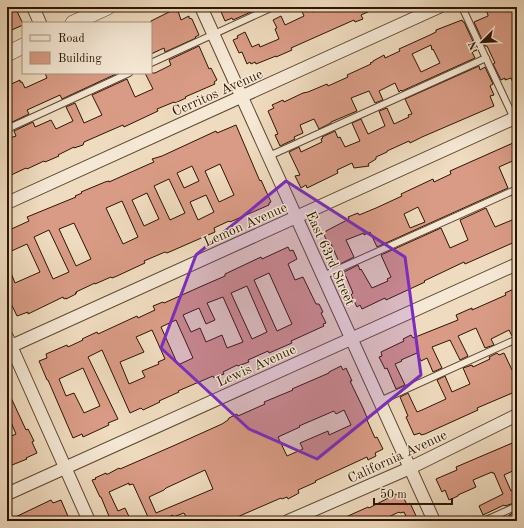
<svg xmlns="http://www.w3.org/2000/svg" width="524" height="528" viewBox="0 0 524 528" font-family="'Old Standard TT',serif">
	<rect width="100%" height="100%" fill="#efdbbf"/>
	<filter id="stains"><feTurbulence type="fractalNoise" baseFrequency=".005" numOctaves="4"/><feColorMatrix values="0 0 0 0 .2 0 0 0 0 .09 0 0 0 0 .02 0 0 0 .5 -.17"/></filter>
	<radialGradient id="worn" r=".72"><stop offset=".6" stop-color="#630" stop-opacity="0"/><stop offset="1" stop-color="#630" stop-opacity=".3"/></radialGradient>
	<g fill="#d99b85" stroke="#2d1502" fill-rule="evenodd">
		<path d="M7,7H15L23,24V25L7,32Z"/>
		<path d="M219,7H262L233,20L232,18L225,21Z"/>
		<path d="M300,7H310L312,12L323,7H379L361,15L363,19L355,22L354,20L291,48L292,50L276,57V56L256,64L255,62L251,64L250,62L247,64L242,52L239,53L233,40L238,38L237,36L245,32L252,47L259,44L260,47L279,39L275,29L277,28L273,20L281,16L285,25L304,16Z"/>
		<path d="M485,7H512L515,13L513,14L517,22V92L511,78L505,80V78L501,80L493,64L495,63L487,46H485L474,22L488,16V15Z"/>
		<path d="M175,9L176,12L178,11L181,20L189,16V18L192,19L199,35L195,37L196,38L165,52L164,48L151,54V21Z"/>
		<path d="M462,20L463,22H464L477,50L472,52L475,58L402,91L401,90L399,92L395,83L379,91L383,100L375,103L369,91L351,98L357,111L331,122V123L319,129L314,119L300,125L303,133L294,137L295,139L280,146L275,135L278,134L268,111L274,108L272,105L283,100L284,102L303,93L308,92L327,84L328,86L348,77L347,75L371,64L370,63L373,62V61L384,55L385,58L400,51L399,49L430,35L436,32V30ZM431,45L432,50L433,49L440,63L421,72L412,54Z"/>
		<path d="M199,46L209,69L211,68L217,80L214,82L215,84L185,97L186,98L175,103L174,102L157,109L158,111L124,127L123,125L84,142L83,145L74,148V147L58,155L59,156L45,162L44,161L27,169L26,168L7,177V139L16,136L14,131L33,122L35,127L51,120L56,129L73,121L66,107L75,103L84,123L102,115L92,95L127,79L135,97L153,89L145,73H155L171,65L169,60Z"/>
		<path d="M479,66L480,70L485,67L493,84L490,86L494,95L490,96L494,106L422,137L410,143L409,141L387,151V152L376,157V159L368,164L369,166L354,168L352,163L337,170L338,173L307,188L306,185L301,188L295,176L300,175L289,152L299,147L301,152L322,142L321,139L323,138L322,137L335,131L338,138L340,137L345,147L360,141L352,123L361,119L368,134L385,126L379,111L387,108L394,124L409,117L408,115L412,114L405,99Z"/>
		<path d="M45,73H118L62,99L60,95L27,110L29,114L10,123L7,116V86L20,80V82H22L25,88L47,78Z"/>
		<path d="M236,125L259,179L260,181L261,180L271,202L269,203V205L230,222L229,221L214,228L215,232L167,253L165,252L144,261L145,263L117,276L112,278L111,277L95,284V283L76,292L77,293H75L76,294L66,299V298L64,299L63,297L28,314V312L17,316L7,295V263L15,283L40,272L27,244L7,253V231L29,221L27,217L76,197L75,196L82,193L81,192L105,182L109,181V182L147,165L154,162L152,159L162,156L216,131L217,133ZM220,164L234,195L219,202L205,171ZM192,166L199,181L184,188L177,173ZM169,179L185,213L170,220L154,186ZM147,193L159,219L144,226L132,200ZM206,195L214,212L198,220L190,202ZM122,201L138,237L123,244L106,208ZM74,223L91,259L76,266L59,229ZM49,230L69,272L53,279L34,237Z"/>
		<path d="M513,143L517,152V159L499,167L508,188L377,247L370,232L364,235V233L346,240L354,257L340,264L331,244L329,245L323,233L326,232V231L349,219L348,217L358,213L359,215L376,208L402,196L401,194L433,179L434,182L451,174L450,171ZM418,207L425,222L410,228L404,214Z"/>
		<path d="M486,208L495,227L517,218V241L465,264L464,262L424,281L425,282L386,300L385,298L362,309L360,305L357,307L351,295L353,293L344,272L358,265L360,270L361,269L372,288L388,281L387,279L391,277L381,255L441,228L450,248L468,240L460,220Z"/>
		<path d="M288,247L290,251L293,250L297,259L288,264L295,280L303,277L316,304H319L323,312L321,313L326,323L323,324L324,326L291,341L292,343L269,353L268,351L248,360L249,362L238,366L237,365L223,372L224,374L214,378L213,376L178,391L179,392L159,401L160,402L143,410L141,408L130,413L102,350L88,357L118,419L108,423L109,425L83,437L82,434L73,438L48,380H47L39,361L47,358L46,354L67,345L68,347L83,340L82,339L97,332L98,334L137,316L138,318L155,310L153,306L163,302L164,303L202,286L225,276V274L261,257L262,259ZM269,273L292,324L277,331L254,280ZM247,286L267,332L252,339L231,293ZM223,297L243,342L227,348L222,335L206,342L200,328L191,332L183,315L199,308L206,324L215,320L207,303ZM176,320L193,358L178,365L161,327ZM152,330L165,359L158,362L159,364L142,371L145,377L129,384L120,362L144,352L136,337ZM83,368L100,406L84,413L74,393L66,396L59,379Z"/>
		<path d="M514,289V290L517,289V335L512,336L509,330L491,339L494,345L485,348L476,328L458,336L468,356L460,360L450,340L432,347L442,368L433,372L427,358L421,361L417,353L401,360L402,361L395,364L405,385L396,389L387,368L385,369L379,357L382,356L381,352L404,341L403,339L411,335L413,338L458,320L456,315L472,308V310L506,295L505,293Z"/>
		<path d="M497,353L499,355L504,353L512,370L517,368V391L477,408L478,410L425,434L421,435L420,433L414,435L406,417L408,416L400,397L408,393L417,412L422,410L446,399L437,380L445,376L452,392L470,384L463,368L472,365L473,367L490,359L489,357Z"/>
		<path d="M341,366L343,370L346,368L352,381H350L363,408L368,420H367L375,438L377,437L383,449L375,453L376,456L368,460L367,457L315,481L316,482L298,490L299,493L288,499L287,497L282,499L281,498L228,521H188L184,513L173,517V515L160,521H139L148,517L133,484L129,485V483L109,492L118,511L125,508L131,521H111L101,497H100L92,480L96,479L95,478L106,473V474H108L119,468L120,469L173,446L222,424L228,420L229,418L237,414L238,416L265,404L264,402L293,390L292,389L329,373V372ZM344,410L351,425L329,435L328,431L300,443L303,449L287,456L278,437L300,427L299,426L334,411L336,414ZM205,470L213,489L156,513L149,497L164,490L166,488Z"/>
		<path d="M7,389L26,430L28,429L34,441L32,442L37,453L26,458L27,459L7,467V438L16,434L7,413Z"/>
		<path d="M517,441V469L504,475L511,491L514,490L517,496V502L505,506L504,505L483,515L479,506L503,494L494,473H492V472L473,480L476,487L458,495V496L449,500L445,490L442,492L436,479L457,470L456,467Z"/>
		<path d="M398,493L399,495L402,494L407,505L410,503L417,518L408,521L404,512L400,513L399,512L380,521H337L368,507L369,508Z"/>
		<path d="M51,500L53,503L61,500L70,521H59L57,518L51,521L49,517L41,521H7Z"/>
		<path d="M517,511V521H512L509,515Z"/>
	</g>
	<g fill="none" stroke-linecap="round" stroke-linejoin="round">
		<g stroke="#5e4631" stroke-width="8">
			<g id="service">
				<path d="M462,7L517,125"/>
				<path d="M151,63L273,7"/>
				<path d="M7,129L129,73"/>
				<path d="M269,156L486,58"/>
				<path d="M323,276L517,189"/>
				<path d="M380,401L517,339"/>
				<path d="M484,521L517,506"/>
			</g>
		</g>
		<g stroke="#5e4631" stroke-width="14">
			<g id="minor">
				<path d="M33,7L40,23"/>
				<path d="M201,7L434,521"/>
				<path d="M7,203L439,7"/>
				<path d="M7,337L89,521"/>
				<path d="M7,348L517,117"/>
				<path d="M7,494L517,264"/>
				<path d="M288,521L410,468L517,415"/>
			</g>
		</g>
		<g stroke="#5e4631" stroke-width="16">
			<g id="tertiary">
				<path d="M73,23L108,7"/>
				<path d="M7,54L23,46"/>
			</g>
		</g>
		<use href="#service" stroke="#f5e8d5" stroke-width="6"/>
		<use href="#minor" stroke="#f5e8d5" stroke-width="12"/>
		<use href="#tertiary" stroke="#f5e8d5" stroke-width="15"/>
	</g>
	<path fill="#7b2cbf" fill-opacity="0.2" stroke="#7b2cbf" stroke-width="3" stroke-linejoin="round" d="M286,181L405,257L421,375L317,459L249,429L161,348L196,255Z"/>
	<g text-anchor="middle" stroke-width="3" stroke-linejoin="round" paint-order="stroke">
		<g font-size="14" fill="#2d1502" stroke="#f5e8d5">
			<text transform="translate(217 92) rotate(-24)" y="5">Cerritos Avenue</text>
			<text transform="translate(245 224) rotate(-24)" y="5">Lemon Avenue</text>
			<text transform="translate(331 258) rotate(66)" y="5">East 63rd Street</text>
			<text transform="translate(256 365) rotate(-24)" y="5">Lewis Avenue</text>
			<text transform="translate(397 456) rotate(-25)" y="5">California Avenue</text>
		</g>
	</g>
	<rect width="524" height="528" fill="none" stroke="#efdbbf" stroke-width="24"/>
	<rect x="8" y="8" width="508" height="512" fill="none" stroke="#2d1502" stroke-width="2"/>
	<rect x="12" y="12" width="500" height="504" fill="none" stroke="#2d1502"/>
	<rect x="22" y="22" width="130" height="52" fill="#f5e8d5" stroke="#a59481"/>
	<rect x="30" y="35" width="20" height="6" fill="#f5e8d5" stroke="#a59481"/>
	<text x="58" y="42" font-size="12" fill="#2d1502">Road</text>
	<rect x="30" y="52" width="20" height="12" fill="#d99b85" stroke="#a59481"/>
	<text x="58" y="62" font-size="12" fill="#2d1502">Building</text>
	<g transform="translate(482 42) rotate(246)" stroke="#f5e8d5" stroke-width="3" paint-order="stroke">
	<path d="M0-3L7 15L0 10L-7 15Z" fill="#2d1502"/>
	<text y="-6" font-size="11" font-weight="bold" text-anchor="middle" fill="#2d1502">N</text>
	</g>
	<path d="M374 498v6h78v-6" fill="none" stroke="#2d1502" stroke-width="2"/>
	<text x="380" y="498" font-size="12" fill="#2d1502" stroke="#f5e8d5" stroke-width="3" paint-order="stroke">50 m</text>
	<rect width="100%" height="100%" filter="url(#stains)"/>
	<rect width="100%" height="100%" fill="url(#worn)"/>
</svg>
